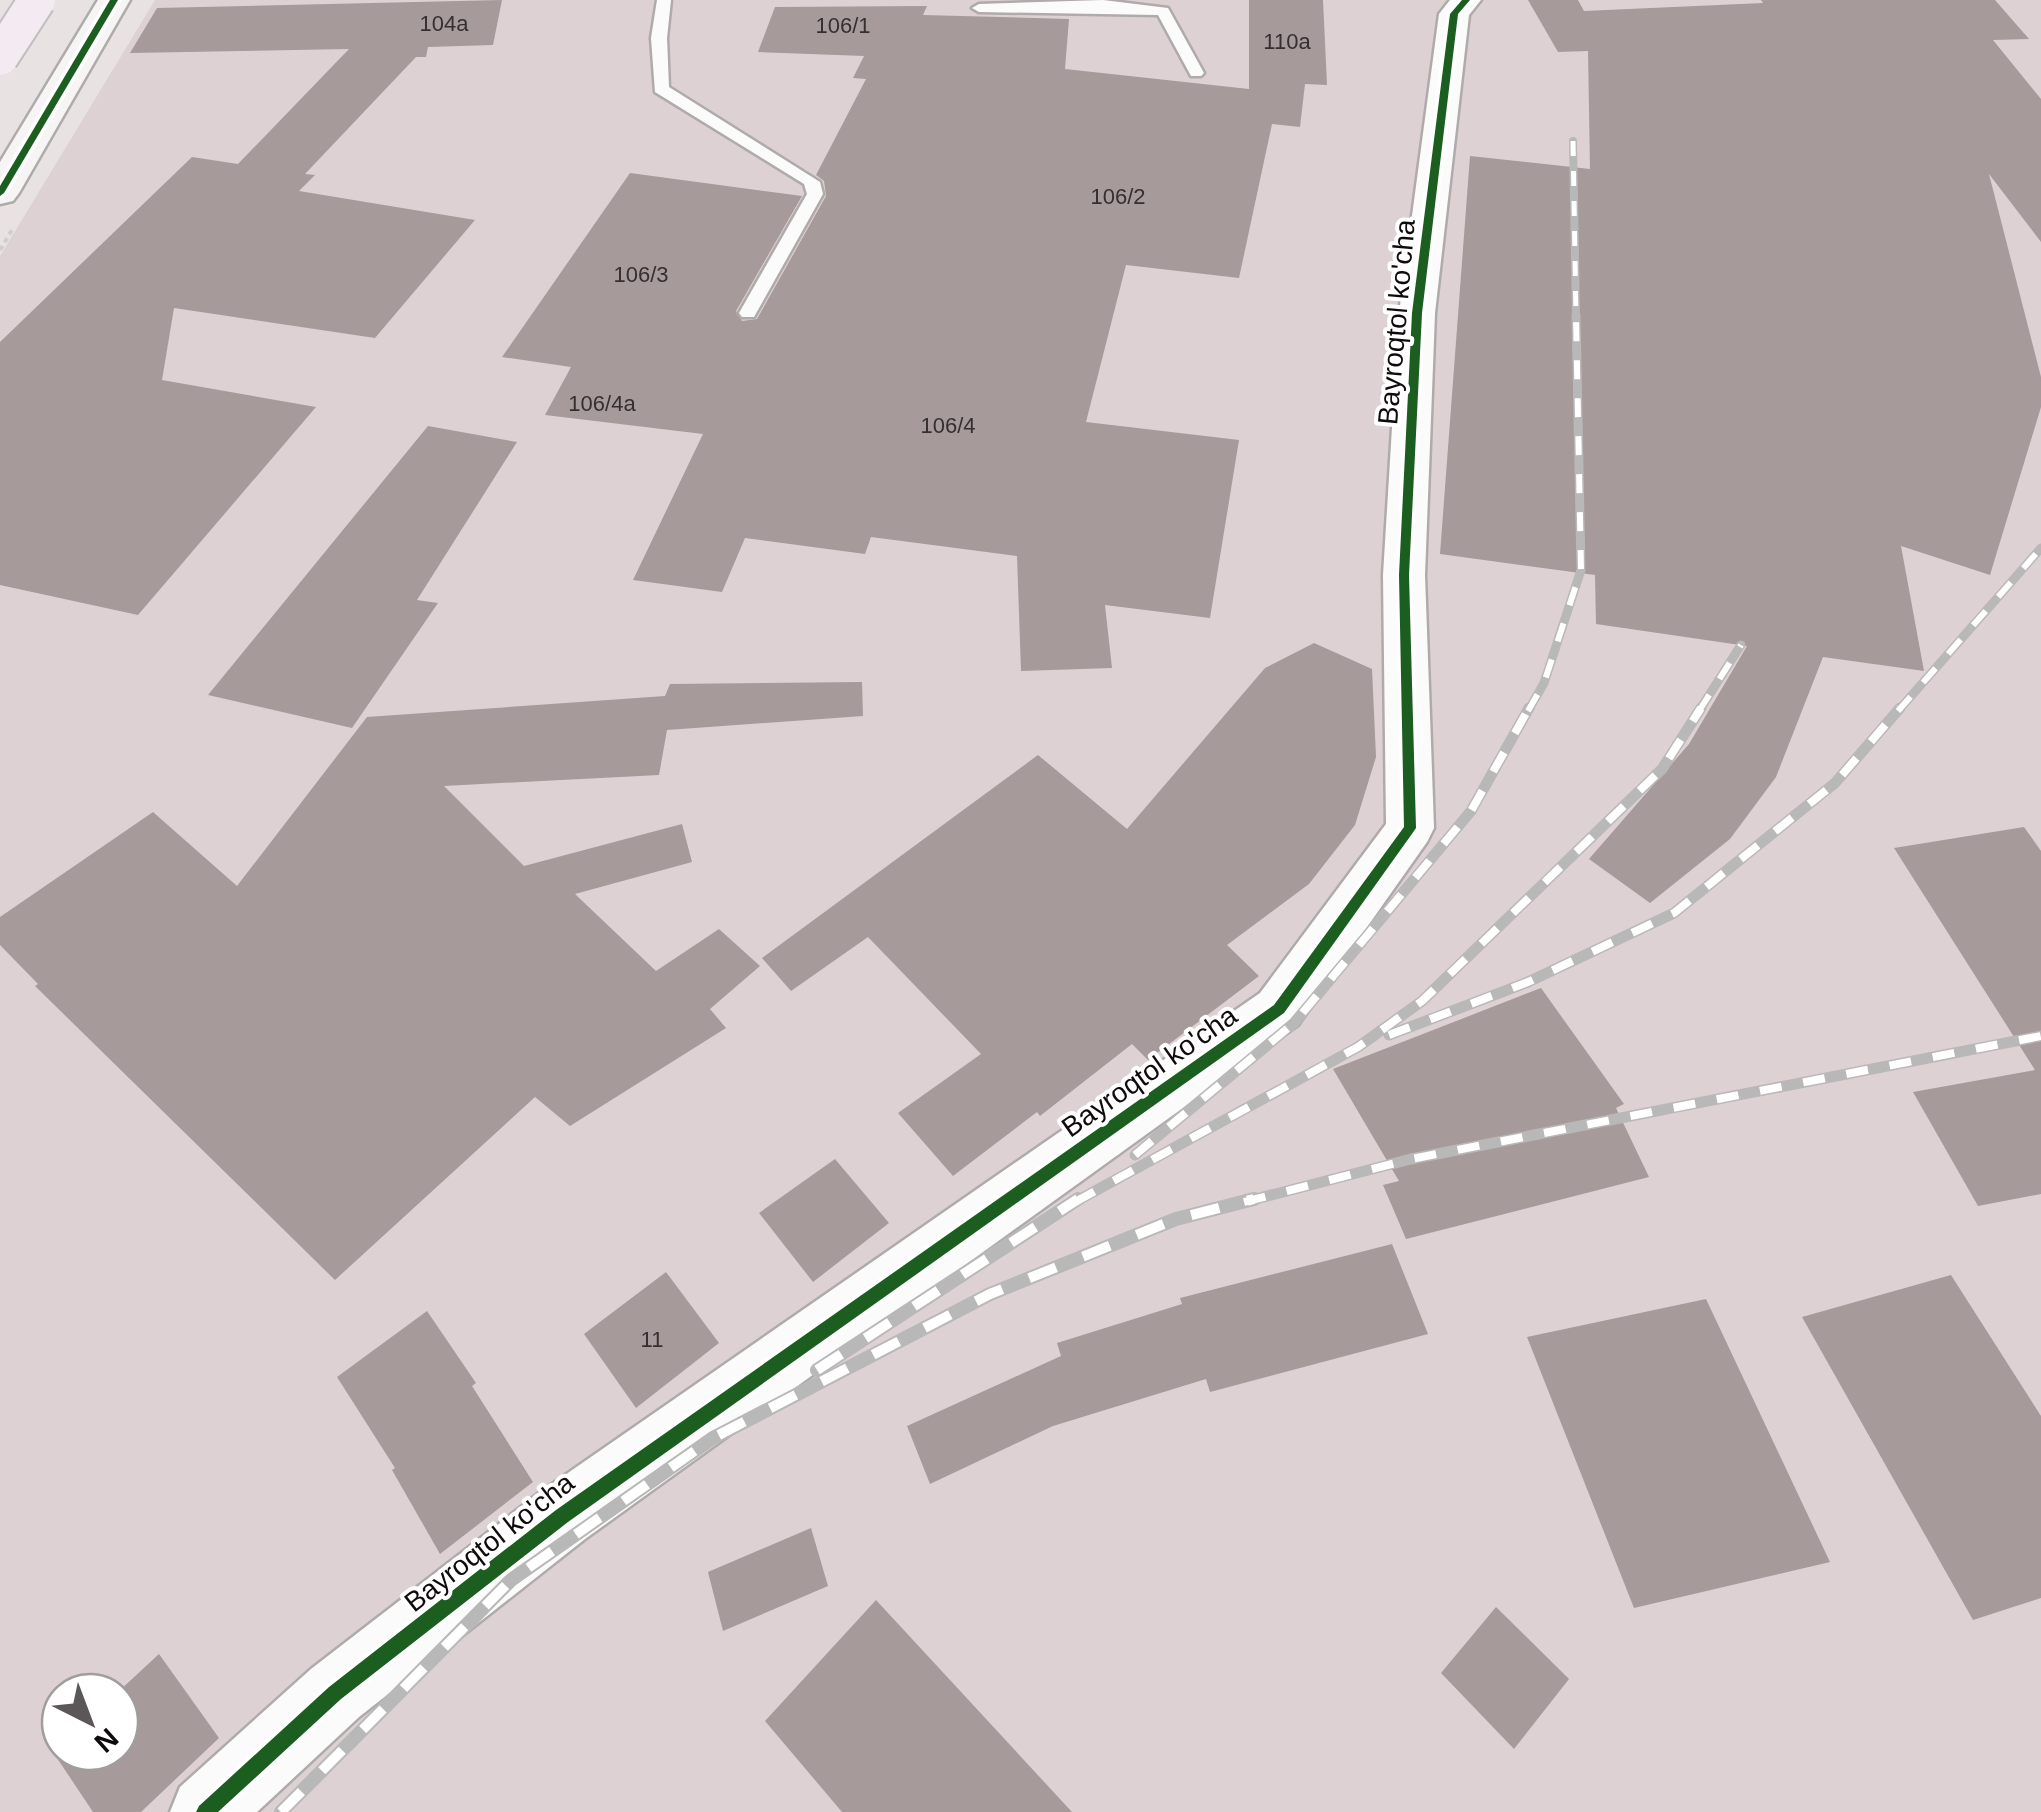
<svg xmlns="http://www.w3.org/2000/svg" width="2041" height="1812" viewBox="0 0 2041 1812" font-family="Helvetica,sans-serif">
	<rect width="100%" height="100%" fill="#e9e2e3"/>
	<path fill="#ded1d4" fill-rule="evenodd" d="M155,0H2041V1812H0V256ZM60,1692H120V1752H60Z"/>
	<g fill="#a79a9a">
		<path d="M502,0L493,45L428,47L426,57H416L305,174L315,175L299,191L475,220L375,338L174,308L162,380L316,407L138,615L0,585V342L192,157L238,164L349,49L130,53L157,8Z"/>
		<path d="M1249,0H1323L1327,85L1305,84L1300,127L1272,124L1239,278L1126,265L1086,422L1239,440L1210,618L1105,605L1112,668L1021,671L1017,556L871,537L865,554L745,538L722,592L633,580L703,434L545,415L571,367L502,357L630,173L802,196L736,311L742,321L757,319L826,196L824,181L816,175L866,79L853,78L864,56L758,52L775,7L927,6L923,15L1069,19L1065,69L1249,89Z"/>
		<path d="M1528,0H1578L1584,11L1763,3L1761,0H1995L2029,39L1993,40L2041,99V242L1989,174L2041,377V407L1990,575L1901,546L1924,671L1823,657L1776,777L1730,839L1650,903L1589,859L1689,744L1747,646L1596,624L1595,575L1440,554L1470,156L1590,169L1588,51L1558,52Z"/>
		<path d="M428,426L517,442L417,600L438,603L352,728L208,695Z"/>
		<path d="M1314,643L1372,669L1376,757L1355,825L1309,884L1227,945L1259,976L1148,1060L1132,1044L1040,1116L1037,1112L953,1176L898,1113L981,1054L868,937L791,991L762,958L1038,755L1127,829L1265,668Z"/>
		<path d="M862,682L863,716L667,730L659,775L444,786L524,866L682,824L692,862L575,894L656,971L719,929L760,966L710,1009L726,1028L570,1126L535,1097L335,1280L35,986L38,984L0,945V917L153,812L237,886L367,717L665,696L670,684Z"/>
		<path d="M2024,827L2041,851V1194L1978,1206L1913,1092L2035,1070L1894,848Z"/>
		<path d="M1541,988L1624,1104L1616,1108L1649,1177L1406,1239L1383,1185L1399,1181L1333,1069Z"/>
		<path d="M835,1159L889,1223L813,1282L759,1213Z"/>
		<path d="M1392,1244L1428,1334L1210,1392L1206,1379L1053,1426L930,1484L907,1426L1061,1356L1057,1343L1182,1304L1180,1298Z"/>
		<path d="M666,1272L719,1343L636,1408L584,1334Z"/>
		<path d="M1951,1275L2041,1416V1598L1973,1620L1802,1317Z"/>
		<path d="M1706,1299L1830,1562L1634,1608L1527,1337Z"/>
		<path d="M427,1311L476,1383L472,1386L533,1482L440,1554L392,1470L395,1468L337,1377Z"/>
		<path d="M811,1528L828,1586L723,1631L708,1572Z"/>
		<path d="M876,1600L1072,1812H842L765,1721Z"/>
		<path d="M1496,1607L1569,1679L1514,1749L1441,1673Z"/>
		<path d="M159,1654L219,1738L141,1812H93L53,1752L60,1746V1752H120L118,1692Z"/>
	</g>
	<g fill="none" stroke-linecap="round" stroke-linejoin="round">
		<g stroke="#b0abab" stroke-width="5">
			<g id="lane">
				<path d="M657,0H671L667,38L669,87L820,182L823,194L754,317H742L739,313L807,194L804,184L655,92L651,38Z"/>
				<path d="M1103,0L1168,8L1204,73L1201,76H1191L1158,15L979,12L972,8L979,4Z"/>
			</g>
		</g>
		<g stroke="#b0abab" stroke-width="5">
			<path id="street" d="M1450,0H1481L1469,15L1435,313L1425,575L1434,828L1427,842L1298,1025L585,1539L359,1717L257,1812H170L180,1787L311,1669L539,1493L1260,993L1386,824L1383,575L1399,313L1439,14Z"/>
		</g>
		<g stroke="#b0abab" stroke-width="5">
			<path id="secondary" d="M98,0H130L19,193L13,201L0,204V162Z"/>
		</g>
		<path stroke="#d0cecf" stroke-width="4" stroke-dasharray="5 4" stroke-linecap="butt" d="M0,250L12,230"/>
		<use href="#lane" fill="#fcfbfb" fill-rule="evenodd"/>
		<use href="#street" fill="#fcfbfb" fill-rule="evenodd"/>
		<use href="#secondary" fill="#f7f4f6" fill-rule="evenodd"/>
		<g stroke="#b9b8b8" stroke-width="8">
			<path id="rail-far3" d="M1573,141L1576,317"/>
		</g>
		<g stroke="#b9b8b8" stroke-width="9">
			<g id="rail-far2">
				<path d="M1528,711L1544,683L1581,570L1576,315"/>
				<path d="M1699,711L1741,645"/>
				<path d="M1898,711L2041,548"/>
			</g>
		</g>
		<g stroke="#b9b8b8" stroke-width="11">
			<g id="rail-far1">
				<path d="M1389,1035L1528,982L1674,913L1835,783L1900,708"/>
				<path d="M1135,1155L1294,1023L1471,811L1529,708"/>
				<path d="M1075,1202L1358,1047L1422,1001L1662,769L1701,708"/>
				<path d="M1244,1202L1411,1159L2041,1036"/>
			</g>
		</g>
		<g stroke="#b9b8b8" stroke-width="14">
			<g id="rail">
				<path d="M817,1370L1078,1199"/>
				<path d="M281,1812L511,1580L713,1438L990,1294L1176,1219L1254,1199"/>
			</g>
		</g>
		<use href="#rail-far3" stroke="#fff" stroke-width="5" stroke-dasharray="15" stroke-linecap="butt"/>
		<use href="#rail-far2" stroke="#fff" stroke-width="6" stroke-dasharray="19" stroke-linecap="butt"/>
		<use href="#rail-far1" stroke="#fff" stroke-width="8" stroke-dasharray="22" stroke-linecap="butt"/>
		<use href="#rail" stroke="#fff" stroke-width="10" stroke-dasharray="29" stroke-linecap="butt"/>
		<g stroke="#c2bfbf" stroke-width="40" stroke-linecap="butt">
			<path id="primary-bridge" d="M0,57L37,0"/>
		</g>
		<use href="#primary-bridge" stroke="#f3ebf1" stroke-width="36"/>
		<g stroke="#fff" stroke-width="7">
			<g id="cycleway">
				<path d="M110,0H118L4,193L0,196V186Z"/>
				<path d="M1462,0H1470L1458,14L1422,313L1409,575L1416,828L1414,831L1284,1013L568,1522L341,1699L218,1812H196L199,1806L329,1687L556,1510L1274,1005L1404,827L1399,575L1412,313L1450,14Z"/>
			</g>
		</g>
		<use href="#cycleway" fill="#1b5e20" fill-rule="evenodd"/>
	</g>
	<g text-anchor="middle" stroke-width="8" stroke-linejoin="round" paint-order="stroke">
		<g font-size="22" fill="#352f30">
			<text x="444" y="31">104a</text>
			<text x="843" y="33">106/1</text>
			<text x="1287" y="49">110a</text>
			<text x="1118" y="204">106/2</text>
			<text x="641" y="282">106/3</text>
			<text x="602" y="411">106/4a</text>
			<text x="948" y="433">106/4</text>
			<text x="652" y="1347">11</text>
		</g>
		<g font-size="28" fill="#0f0b0c" stroke="#fff">
			<text transform="translate(1396 322) rotate(-85)" y="10">Bayroqtol ko'cha</text>
			<text transform="translate(1149 1071) rotate(-35)" y="10">Bayroqtol ko'cha</text>
			<text transform="translate(489 1542) rotate(-38)" y="10">Bayroqtol ko'cha</text>
		</g>
	</g>
	<g transform="translate(90 1722) rotate(138)"><circle r="48" fill="#ffffff" stroke="#9f9d9e" stroke-width="2.5"/>
	<path d="M0-8L18 38L0 25L-18 38Z" fill="#5b5657"/>
	<text y="-15" font-size="28" font-weight="bold" text-anchor="middle" fill="#0f0b0c">N</text>
	</g>
</svg>
